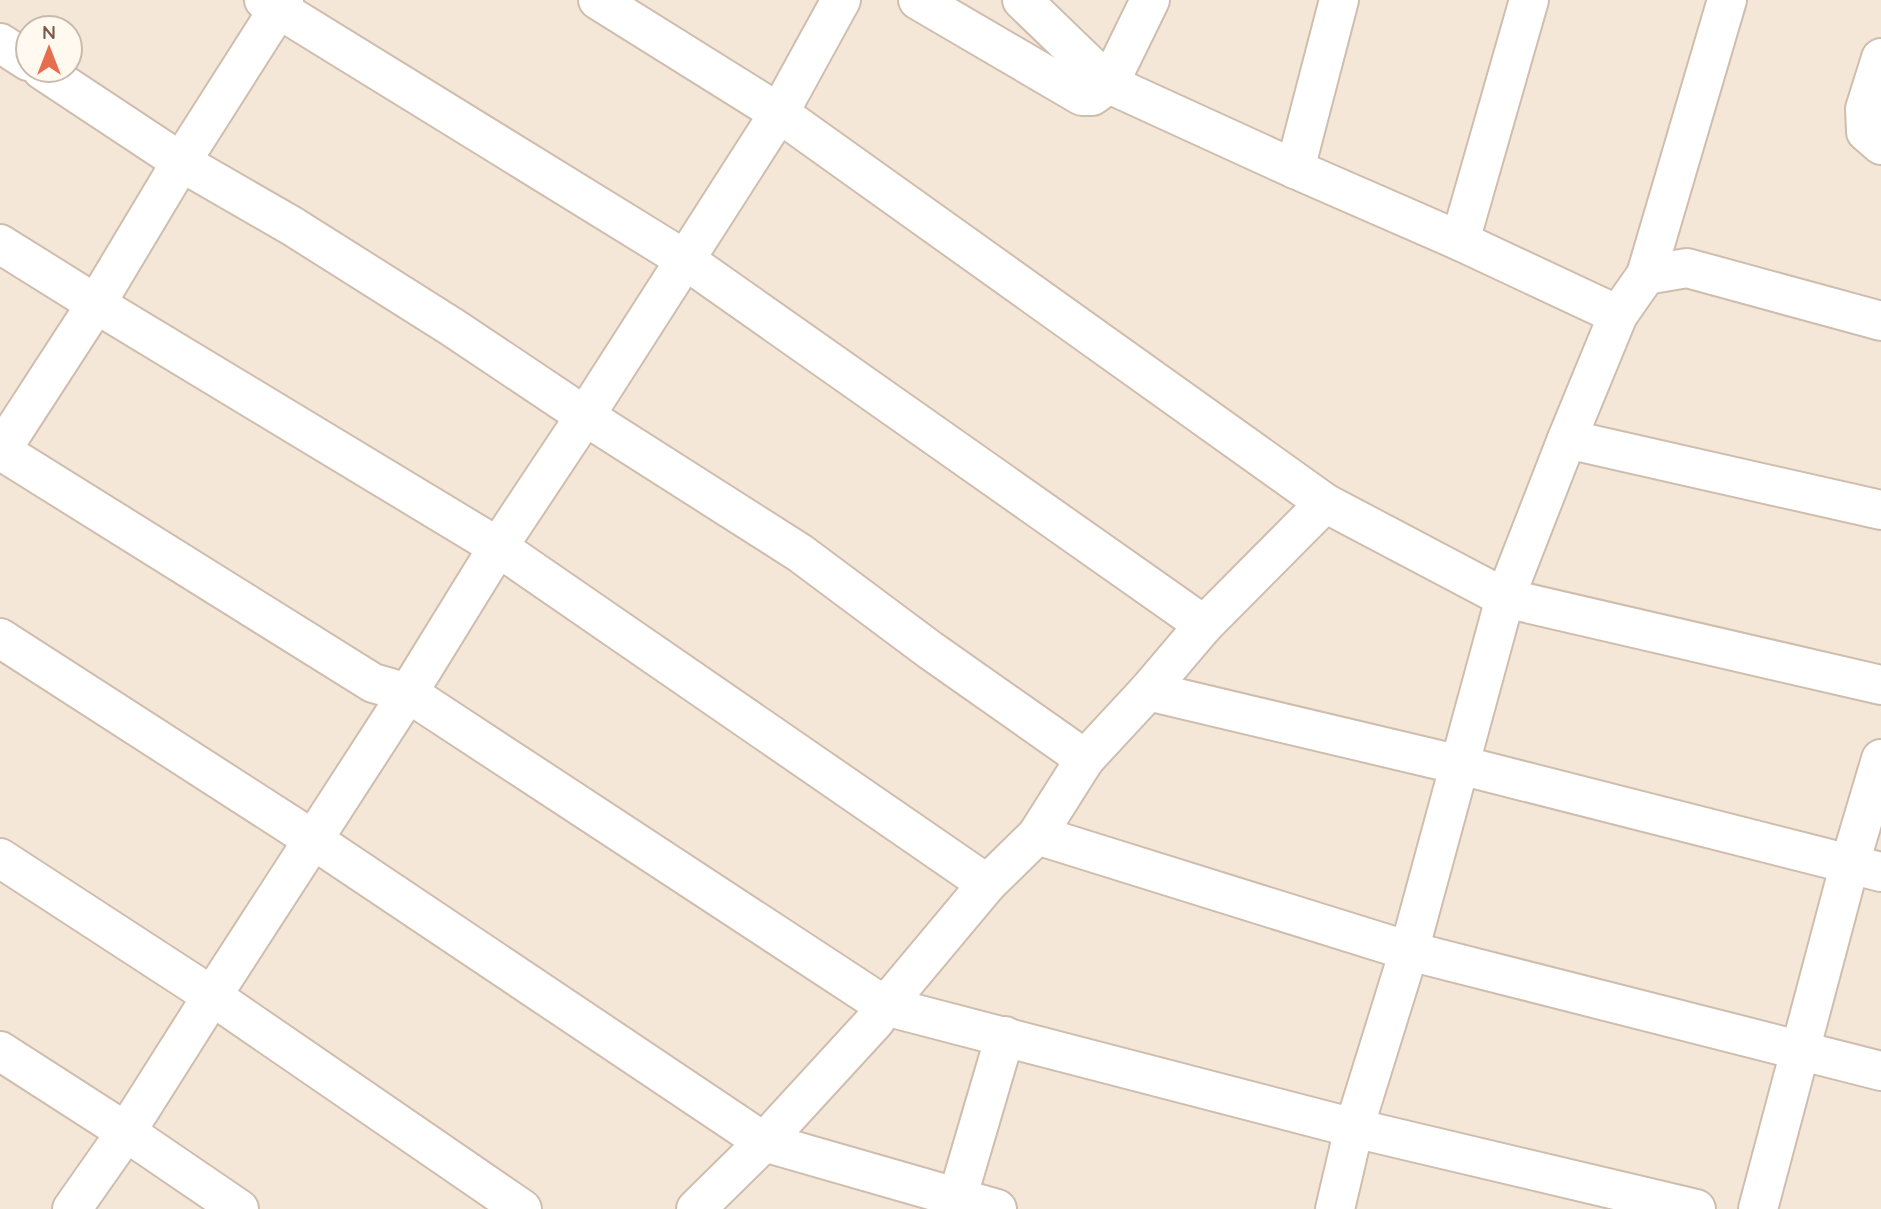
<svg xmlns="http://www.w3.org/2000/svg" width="1881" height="1209" viewBox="0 0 1881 1209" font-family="Quicksand,sans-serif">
	<rect width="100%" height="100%" fill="#fdf5e9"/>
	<path fill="#f5e7d7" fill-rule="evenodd" d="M0,0H1881V1209H0ZM28,28H70V70H28Z"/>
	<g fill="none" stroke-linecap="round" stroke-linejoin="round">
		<g stroke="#cfbdae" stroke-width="42">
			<g id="minor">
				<path d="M264,0L684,259L1204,625"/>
				<path d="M598,0L779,113L1325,503L1505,598L1881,685"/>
				<path d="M918,0L1082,96H1092L1109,84L1150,0"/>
				<path d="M1022,0L1109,84L1295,169L1460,241L1618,315"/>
				<path d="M0,43L28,61"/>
				<path d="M1881,58L1865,109L1866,132L1881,145"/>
				<path d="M42,70L181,162L292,226L452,327L585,416L800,553L930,650L1085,759"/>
				<path d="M1295,169L1339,0"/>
				<path d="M1460,241L1529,0"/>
				<path d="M0,244L96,304L498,547L987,884"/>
				<path d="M1646,275L1727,0"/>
				<path d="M1567,439L1881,510"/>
				<path d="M0,450L373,683L408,693L885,1006L1354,1128L1696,1209"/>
				<path d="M0,452L96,304L181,162L284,0"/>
				<path d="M0,638L312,839L764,1142L997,1209"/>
				<path d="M1148,691L1460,765L1881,872"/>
				<path d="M1037,835L1409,951L1881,1071"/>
				<path d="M0,858L212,996L522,1209"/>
				<path d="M0,1051L126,1132L239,1209"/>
				<path d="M72,1209L126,1132L212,996L408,693L498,547L585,416L779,113L841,0"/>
				<path d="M696,1209L764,1142L875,1021L885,1006L987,884L1037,835L1085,759L1148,691L1204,625L1325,503"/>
				<path d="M954,1209L1005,1036"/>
				<path d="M1335,1209L1354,1128L1409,951L1505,598L1567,439L1618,315L1646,275L1687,268L1881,321"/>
				<path d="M1758,1209L1850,863L1881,759"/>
			</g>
		</g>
		<use href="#minor" stroke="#fff" stroke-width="38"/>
	</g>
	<g transform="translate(49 49)"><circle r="33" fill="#fff9f0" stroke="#c9baae" stroke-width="2"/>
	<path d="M0-5L12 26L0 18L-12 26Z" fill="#e66e4e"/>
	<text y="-10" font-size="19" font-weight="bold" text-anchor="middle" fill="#785b4c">N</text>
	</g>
</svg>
